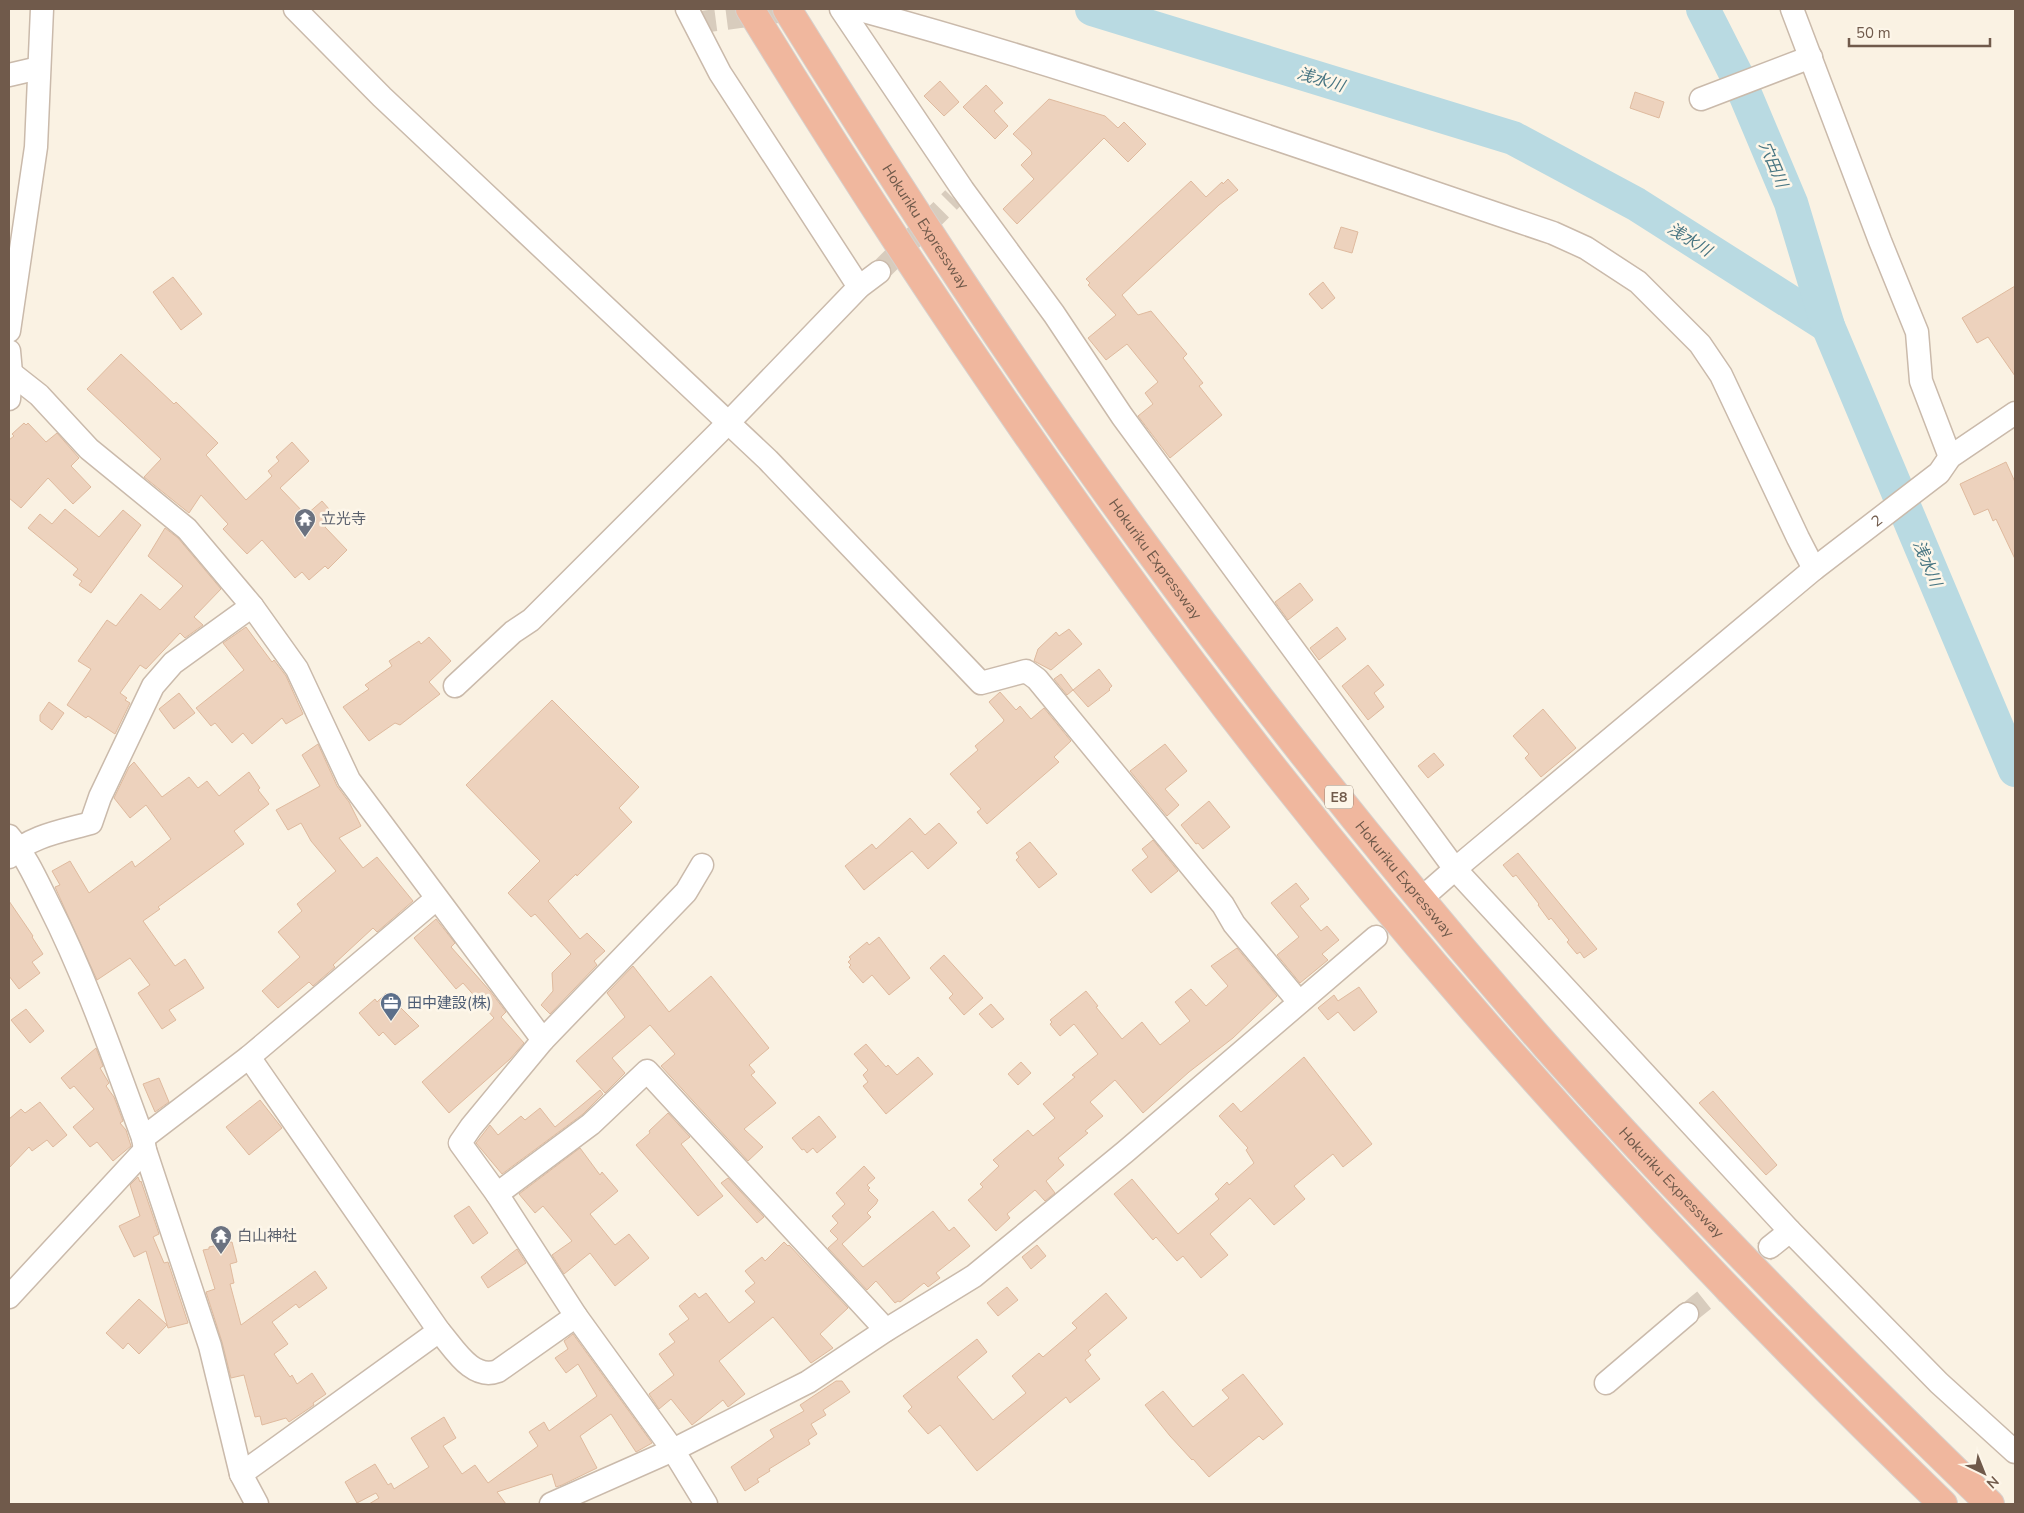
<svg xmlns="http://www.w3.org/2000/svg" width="2024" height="1513" viewBox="0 0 2024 1513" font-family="'Nunito Sans','Noto Sans JP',sans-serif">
	<rect width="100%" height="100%" fill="#faf2e3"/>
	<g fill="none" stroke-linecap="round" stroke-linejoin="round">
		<g stroke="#b9dae2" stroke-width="34">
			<path d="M1092,9L1513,138L1636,204L1828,326"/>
			<path d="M1703,9L1740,82L1791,203L1828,326L2015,770"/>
		</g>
	</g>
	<g fill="#edd2bd" stroke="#dfba9e">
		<path d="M940,81L959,102L944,116L924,96Z"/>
		<path d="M986,85L1003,103L994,111L1008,126L995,139L963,107Z"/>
		<path d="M1635,92L1664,102L1659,118L1630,108Z"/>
		<path d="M1049,99L1105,116L1118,128L1124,122L1146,144L1128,162L1104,138L1017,224L1003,209L1034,179L1021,165L1032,154L1031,151L1013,134Z"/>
		<path d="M1228,179L1238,190L1219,205L1122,295L1138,315L1151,311L1187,354L1183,358L1203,383L1199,386L1222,415L1170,458L1138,416L1153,404L1145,393L1158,382L1127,344L1106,360L1088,338L1116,315L1088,285L1090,283L1086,279L1191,181L1206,197L1222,182L1223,184Z"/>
		<path d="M1341,227L1358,232L1352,253L1334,248Z"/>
		<path d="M173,277L202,314L181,330L153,292Z"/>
		<path d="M1323,282L1335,298L1322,309L1309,294Z"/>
		<path d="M2015,286V376L1988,337L1977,343L1962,318Z"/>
		<path d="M121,354L174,404L176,402L218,443L206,455L246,500L272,476L268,471L279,461L276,457L292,442L309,461L280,488L306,515L322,501L336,517L325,527L347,550L328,569L325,566L309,580L302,572L295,578L262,540L247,554L223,529L228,524L201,495L189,513L144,477L161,459L87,389Z"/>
		<path d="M24,423L26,425L28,423L46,442L57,433L79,458L71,466L91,487L73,504L48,478L21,508L9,498V440L14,436L12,434Z"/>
		<path d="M2006,462L2015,482V559L1996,519L1993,521L1988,509L1974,515L1960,484Z"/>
		<path d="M65,509L99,537L123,510L141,525L91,593L79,585L82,581L73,575L78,569L28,528L40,514L52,524Z"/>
		<path d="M165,528L178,538L221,589L194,617L203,625L185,638L180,633L146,669L140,665L120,693L127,698L125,700L130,703L115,734L88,716L86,718L67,705L91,669L78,661L107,620L116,626L141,594L160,610L183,586L148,556Z"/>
		<path d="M1300,583L1313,600L1288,620L1275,602Z"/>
		<path d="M246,627L272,662L274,660L286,676L303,714L286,724L282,718L252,744L243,733L232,743L215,723L211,726L196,708L244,670L223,643Z"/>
		<path d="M1337,627L1346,639L1319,660L1310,648Z"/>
		<path d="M1069,629L1082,644L1051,670L1034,661L1038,649L1056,632L1059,636Z"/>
		<path d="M429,637L451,661L429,682L440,694L400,725L395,723L369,741L343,707L369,689L365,685L392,666L389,661L419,641L421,644Z"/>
		<path d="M1368,665L1384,685L1374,693L1384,707L1368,720L1342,686Z"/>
		<path d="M1099,669L1112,686L1109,689L1110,690L1088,707L1073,690Z"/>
		<path d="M1061,674L1073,690L1067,695L1054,679Z"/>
		<path d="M1000,692L1016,710L1020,706L1031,719L1044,708L1071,741L1054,757L1059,762L987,824L977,812L981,809L950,774L978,750L975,746L1003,722L1004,720L989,702Z"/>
		<path d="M179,693L195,713L174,729L159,709Z"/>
		<path d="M552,700L639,787L619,808L632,822L577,876L576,874L548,901L580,939L587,933L605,951L594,961L597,965L550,1014L541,1005L553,991L552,973L571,954L535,914L531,917L508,893L540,861L466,785Z"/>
		<path d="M49,702L64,713L52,730L40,721V715Z"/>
		<path d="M1543,709L1576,748L1541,777L1525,758L1529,754L1513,736Z"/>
		<path d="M318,744L337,786L349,802L361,826L339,838L363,868L377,857L413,901L377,932L373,928L333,965L335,967L313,986L309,982L278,1008L262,991L300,957L278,932L302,911L297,904L336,871L311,841L301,823L288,830L276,810L320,786L302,755Z"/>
		<path d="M1165,744L1187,771L1165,789L1179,805L1167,816L1130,771Z"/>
		<path d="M1434,753L1444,765L1428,778L1418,766Z"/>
		<path d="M134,762L162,797L189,777L198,788L207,781L219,796L249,772L260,788L258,790L269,804L234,831L244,844L158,907L160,909L143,921L175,966L185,959L204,988L169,1010L176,1020L162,1029L138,993L150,985L130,958L97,980L55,887L60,885L52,871L70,861L89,893L132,861L135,867L171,839L146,805L130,818L114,798L129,767Z"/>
		<path d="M1209,801L1230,827L1203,849L1198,843L1196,844L1181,825Z"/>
		<path d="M910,818L925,835L939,823L957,843L928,869L912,851L864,890L845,866L872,844L876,849Z"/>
		<path d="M1153,840L1178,871L1151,893L1132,870L1148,857L1142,849Z"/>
		<path d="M1030,842L1057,874L1039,888L1016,860L1019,857L1016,853Z"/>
		<path d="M1518,853L1597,949L1584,958L1580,952L1577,954L1567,942L1569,940L1551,918L1549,920L1538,905L1539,904L1516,875L1513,877L1503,865Z"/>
		<path d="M1296,883L1309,899L1300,906L1321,931L1327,926L1339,940L1322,954L1328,960L1300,983L1277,955L1299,937L1271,903Z"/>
		<path d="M9,901L33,936L32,937L43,954L32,962L40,973L19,989L9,976Z"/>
		<path d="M436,919L455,943L451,947L490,991L506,1012L501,1017L524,1043L510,1059L449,1113L422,1082L494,1018L463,983L456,989L414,938Z"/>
		<path d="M879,937L910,978L889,995L872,975L863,983L849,967L851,965L848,962L851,959L849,957L867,942L869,945Z"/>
		<path d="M1237,948L1277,996L1233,1038L1189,1072L1143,1113L1115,1080L1090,1102L1103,1116L1085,1131L1088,1133L1058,1158L1064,1165L1046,1181L1055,1193L1045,1201L1035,1190L1007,1214L1010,1218L996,1231L968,1200L983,1187L980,1184L999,1166L993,1160L1028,1130L1033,1136L1055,1118L1043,1104L1075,1077L1072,1075L1098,1054L1074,1024L1060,1036L1050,1024L1052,1022L1050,1020L1086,991L1098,1006L1096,1007L1122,1039L1142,1022L1160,1045L1190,1021L1175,1002L1191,989L1206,1006L1228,986L1211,966Z"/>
		<path d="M944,955L983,998L964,1015L949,998L953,994L930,968Z"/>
		<path d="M633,966L669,1012L711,976L769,1048L749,1065L755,1072L751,1075L776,1103L744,1129L763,1147L748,1161L661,1066L675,1054L650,1025L612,1058L625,1073L605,1093L576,1061L625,1017L607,993Z"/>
		<path d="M1359,987L1377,1012L1354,1031L1338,1012L1328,1020L1318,1008L1334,995L1338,1001Z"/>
		<path d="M386,993L419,1026L395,1045L383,1032L379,1036L359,1013L375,999L377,1002Z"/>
		<path d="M991,1004L1004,1019L992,1028L979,1014Z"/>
		<path d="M26,1009L44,1031L30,1043L11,1020Z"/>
		<path d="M866,1044L886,1067L888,1065L897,1075L918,1057L933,1074L886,1114L863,1086L868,1082L863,1075L868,1070L854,1054Z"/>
		<path d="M96,1048L103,1066L100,1068L109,1083L106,1086L114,1097L123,1121L120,1123L126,1130L131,1146L113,1161L97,1142L90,1147L73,1127L94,1109L74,1086L70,1089L61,1078Z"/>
		<path d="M1304,1057L1372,1144L1343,1167L1333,1154L1294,1186L1305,1199L1274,1225L1250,1198L1210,1234L1228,1255L1201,1278L1183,1256L1177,1261L1156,1237L1153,1240L1114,1194L1132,1179L1178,1234L1219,1199L1215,1194L1227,1182L1229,1185L1254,1163L1246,1150L1248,1148L1219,1116L1233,1103L1241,1112Z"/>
		<path d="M1021,1062L1031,1073L1018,1085L1008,1074Z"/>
		<path d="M159,1078L169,1102L155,1112L143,1084Z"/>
		<path d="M600,1090L603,1094L583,1114L502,1174L476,1143L490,1125L498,1135L521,1116L525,1120L540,1108L555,1127Z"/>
		<path d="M1713,1091L1777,1165L1766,1175L1699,1103Z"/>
		<path d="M260,1100L282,1128L249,1155L226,1127Z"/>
		<path d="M40,1102L67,1135L53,1147L47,1140L32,1151L29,1147L9,1168V1119L21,1109L25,1113Z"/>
		<path d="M668,1113L690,1137L681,1144L723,1196L698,1216L636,1145L650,1133L649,1131Z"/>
		<path d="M819,1116L836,1137L817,1153L813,1148L807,1153L804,1149L802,1150L792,1138Z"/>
		<path d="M580,1148L600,1175L602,1172L618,1191L590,1214L615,1245L629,1234L649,1258L615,1286L590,1253L564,1274L552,1255L572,1241L543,1206L535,1213L519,1194Z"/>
		<path d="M864,1166L875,1178L867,1185L870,1188L868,1190L878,1200L876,1204L867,1213L871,1217L842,1244L863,1267L933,1211L949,1231L954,1227L970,1246L936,1273L940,1278L928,1287L924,1283L900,1302L898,1301L895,1303L876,1281L867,1290L828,1248L838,1239L830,1231L838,1223L832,1216L845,1204L836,1193Z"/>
		<path d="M138,1177L140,1182L141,1181L159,1234L153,1237L164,1263L168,1262L188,1323L168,1328L146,1251L134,1257L119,1226L140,1216L130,1185Z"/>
		<path d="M728,1178L764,1217L757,1223L721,1183Z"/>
		<path d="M469,1206L488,1233L473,1244L454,1216Z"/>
		<path d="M232,1242L237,1262L230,1264L234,1283L230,1284L241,1325L315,1271L327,1288L299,1308L296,1304L272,1322L288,1344L274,1354L290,1377L292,1375L297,1384L312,1373L326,1394L313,1403L314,1405L289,1422L286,1418L262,1425L260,1416L255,1417L244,1375L231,1378L222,1342L206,1292L215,1289L203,1250L209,1249V1247Z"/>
		<path d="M784,1242L788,1246L789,1245L848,1308L820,1334L833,1348L811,1363L773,1317L719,1361L745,1394L728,1407L723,1400L692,1425L671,1399L659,1409L649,1394L674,1375L659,1354L675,1342L669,1334L689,1319L679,1306L695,1293L699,1298L706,1293L729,1323L755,1302L745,1291L755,1283L745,1271L762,1257L765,1261Z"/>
		<path d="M1037,1245L1046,1256L1031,1269L1022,1257Z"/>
		<path d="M517,1249L526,1263L488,1288L481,1277Z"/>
		<path d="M1007,1287L1018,1300L998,1316L987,1303Z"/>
		<path d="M1106,1293L1127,1318L1088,1351L1091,1355L1085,1360L1100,1379L1070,1403L1066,1397L977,1471L940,1425L928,1434L908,1411L912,1407L903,1396L977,1339L987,1352L957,1377L993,1420L1026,1393L1012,1376L1039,1353L1043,1357L1077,1328L1072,1323Z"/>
		<path d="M139,1299L167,1325L139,1354L128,1343L123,1349L106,1333Z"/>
		<path d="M573,1334L652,1443L636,1452L611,1414L580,1436L597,1468L562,1485L556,1487L552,1474L497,1492L506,1504H369L379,1498L376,1493L357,1503L345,1482L375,1464L388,1485L391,1483L394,1489L429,1467L411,1438L444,1417L456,1438L443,1446L462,1474L475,1465L488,1483L538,1446L529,1432L544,1422L549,1431L597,1396L578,1364L566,1373L555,1358L568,1349L564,1341Z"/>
		<path d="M1243,1374L1283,1424L1263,1440L1259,1436L1209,1477L1193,1459L1192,1460L1170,1436L1145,1405L1163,1391L1193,1427L1229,1398L1222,1390Z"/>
		<path d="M836,1381H842L850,1392L823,1410L826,1415L811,1424L817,1434L808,1440L810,1444L769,1469L770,1471L757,1479L759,1482L745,1491L731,1467L774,1437L770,1430L804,1411L800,1405Z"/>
	</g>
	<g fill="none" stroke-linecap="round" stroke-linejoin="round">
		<g stroke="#d8ccbd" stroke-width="22" stroke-dasharray="22 11" stroke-linecap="butt">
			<path d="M694,23L801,9"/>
			<path d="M879,272L953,198"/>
			<path d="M1687,1314L1770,1247"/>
		</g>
		<g stroke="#cabaab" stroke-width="25">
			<g id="minor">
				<path d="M295,9L382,97L768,460L981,683L1026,671L1037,679L1223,905L1234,924L1299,1002"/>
				<path d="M687,9L720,73L859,287"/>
				<path d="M841,9L963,190L1054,314L1122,416L1455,869L1790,1231L1939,1383L2015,1452"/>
				<path d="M856,9C1092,73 1322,155 1553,233L1586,248L1638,282L1700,344L1721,375L1798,538L1814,569"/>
				<path d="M1792,9L1880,241L1917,332L1921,381L1950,457"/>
				<path d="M9,75L39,68"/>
				<path d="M1701,99L1811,57"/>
				<path d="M9,331L36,147L42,9"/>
				<path d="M9,351L11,373L9,399"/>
				<path d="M11,373L39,395L89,449L187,529L252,606L297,669L349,780L543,1040L471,1127L460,1143L497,1194L576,1316L673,1450L706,1504"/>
				<path d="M455,686L513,632L531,620L728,423L859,287L879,272"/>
				<path d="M9,836C26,856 37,881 49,905C87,980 114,1060 143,1138L145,1150L210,1346L241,1474L257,1504"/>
				<path d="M9,857C30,836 63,831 91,823L100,797L153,686L173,663L252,606"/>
				<path id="s1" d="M1431,890L1455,869L1814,569L1939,473L1950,457L2015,413"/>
				<path d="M543,1040L686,892L702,865"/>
				<path d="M249,1057L439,1331C454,1348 472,1381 498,1371L576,1316"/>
				<path d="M143,1138L249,1057L436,899"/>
				<path d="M497,1194L591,1124L647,1071L886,1330"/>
				<path d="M1770,1247L1790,1231"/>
				<path d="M9,1297L145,1150"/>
				<path d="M1606,1383L1687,1314"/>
				<path d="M241,1474L439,1331"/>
				<path d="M551,1504L673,1450L808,1382L886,1330L974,1276L1125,1152L1376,937"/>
			</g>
		</g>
		<g stroke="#d7d1cd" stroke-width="30">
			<g id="highway">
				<path d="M750,9C888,234 1034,453 1193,664C1419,964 1673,1243 1943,1504"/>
				<path id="s2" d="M787,9C901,192 1019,374 1147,548C1272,719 1406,886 1546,1046C1687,1205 1837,1356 1990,1504"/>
			</g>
		</g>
		<use href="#minor" stroke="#fff" stroke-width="22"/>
		<use href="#highway" stroke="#f0b79e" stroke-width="28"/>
	</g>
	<defs>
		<g id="temple-pin" transform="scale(1.125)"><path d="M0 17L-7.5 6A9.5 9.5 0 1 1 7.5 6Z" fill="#6b7280" stroke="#fdf6e9"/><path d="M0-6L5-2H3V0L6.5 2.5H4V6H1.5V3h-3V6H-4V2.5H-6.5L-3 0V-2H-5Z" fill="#fff"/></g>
		<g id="office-pin" transform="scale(1.125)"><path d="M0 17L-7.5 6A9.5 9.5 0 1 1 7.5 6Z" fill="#5c6f8a" stroke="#fdf6e9"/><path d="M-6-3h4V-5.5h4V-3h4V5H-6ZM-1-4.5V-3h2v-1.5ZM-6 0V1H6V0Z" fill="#fff"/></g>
	</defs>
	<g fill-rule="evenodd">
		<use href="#temple-pin" x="305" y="519"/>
		<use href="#office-pin" x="391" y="1003"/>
		<use href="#temple-pin" x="221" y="1236"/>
	</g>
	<g text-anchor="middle" stroke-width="5" stroke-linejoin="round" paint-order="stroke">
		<rect fill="#fdf6e9" stroke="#9a897a" stroke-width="1" x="1325" y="785.5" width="28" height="23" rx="4"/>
		<g font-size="14" font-weight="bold" fill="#705a4b">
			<text x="1339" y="802">E8</text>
		</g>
		<g font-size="15" fill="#705a4b" stroke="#fdf6e9">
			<text dy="5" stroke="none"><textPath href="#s2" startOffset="258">Hokuriku Expressway</textPath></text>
			<text dy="5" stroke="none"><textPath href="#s1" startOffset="579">2</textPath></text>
			<text dy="5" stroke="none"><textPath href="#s2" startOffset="662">Hokuriku Expressway</textPath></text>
			<text dy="5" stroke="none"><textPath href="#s2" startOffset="1068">Hokuriku Expressway</textPath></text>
			<text dy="5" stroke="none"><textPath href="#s2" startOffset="1472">Hokuriku Expressway</textPath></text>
		</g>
		<g font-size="15" fill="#5b616d" stroke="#fdf6e9" text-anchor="start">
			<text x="321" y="524">立光寺</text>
			<text x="237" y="1241">白山神社</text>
		</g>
		<g font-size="15" fill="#4e5e75" stroke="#fdf6e9" text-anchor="start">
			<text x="407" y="1008">田中建設(株)</text>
		</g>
		<g font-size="16" font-style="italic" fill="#477582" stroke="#fdf6e9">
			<text transform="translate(1321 79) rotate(17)" y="6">浅水川</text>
			<text transform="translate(1774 164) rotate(67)" y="6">穴田川</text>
			<text transform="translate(1690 239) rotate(32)" y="6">浅水川</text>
			<text transform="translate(1928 563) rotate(67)" y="6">浅水川</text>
		</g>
	</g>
	<rect width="2024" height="1513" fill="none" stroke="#705a4b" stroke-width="20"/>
	<g transform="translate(1984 1473) rotate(137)" stroke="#fdf6e9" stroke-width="4" paint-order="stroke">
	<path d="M0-4L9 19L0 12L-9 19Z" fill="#705a4b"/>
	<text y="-8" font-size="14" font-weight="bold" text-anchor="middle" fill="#705a4b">N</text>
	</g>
	<path d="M1849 38v8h141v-8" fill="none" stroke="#705a4b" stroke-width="2.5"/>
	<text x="1856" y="38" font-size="15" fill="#705a4b" stroke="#fdf6e9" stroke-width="4" paint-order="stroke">50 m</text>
</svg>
